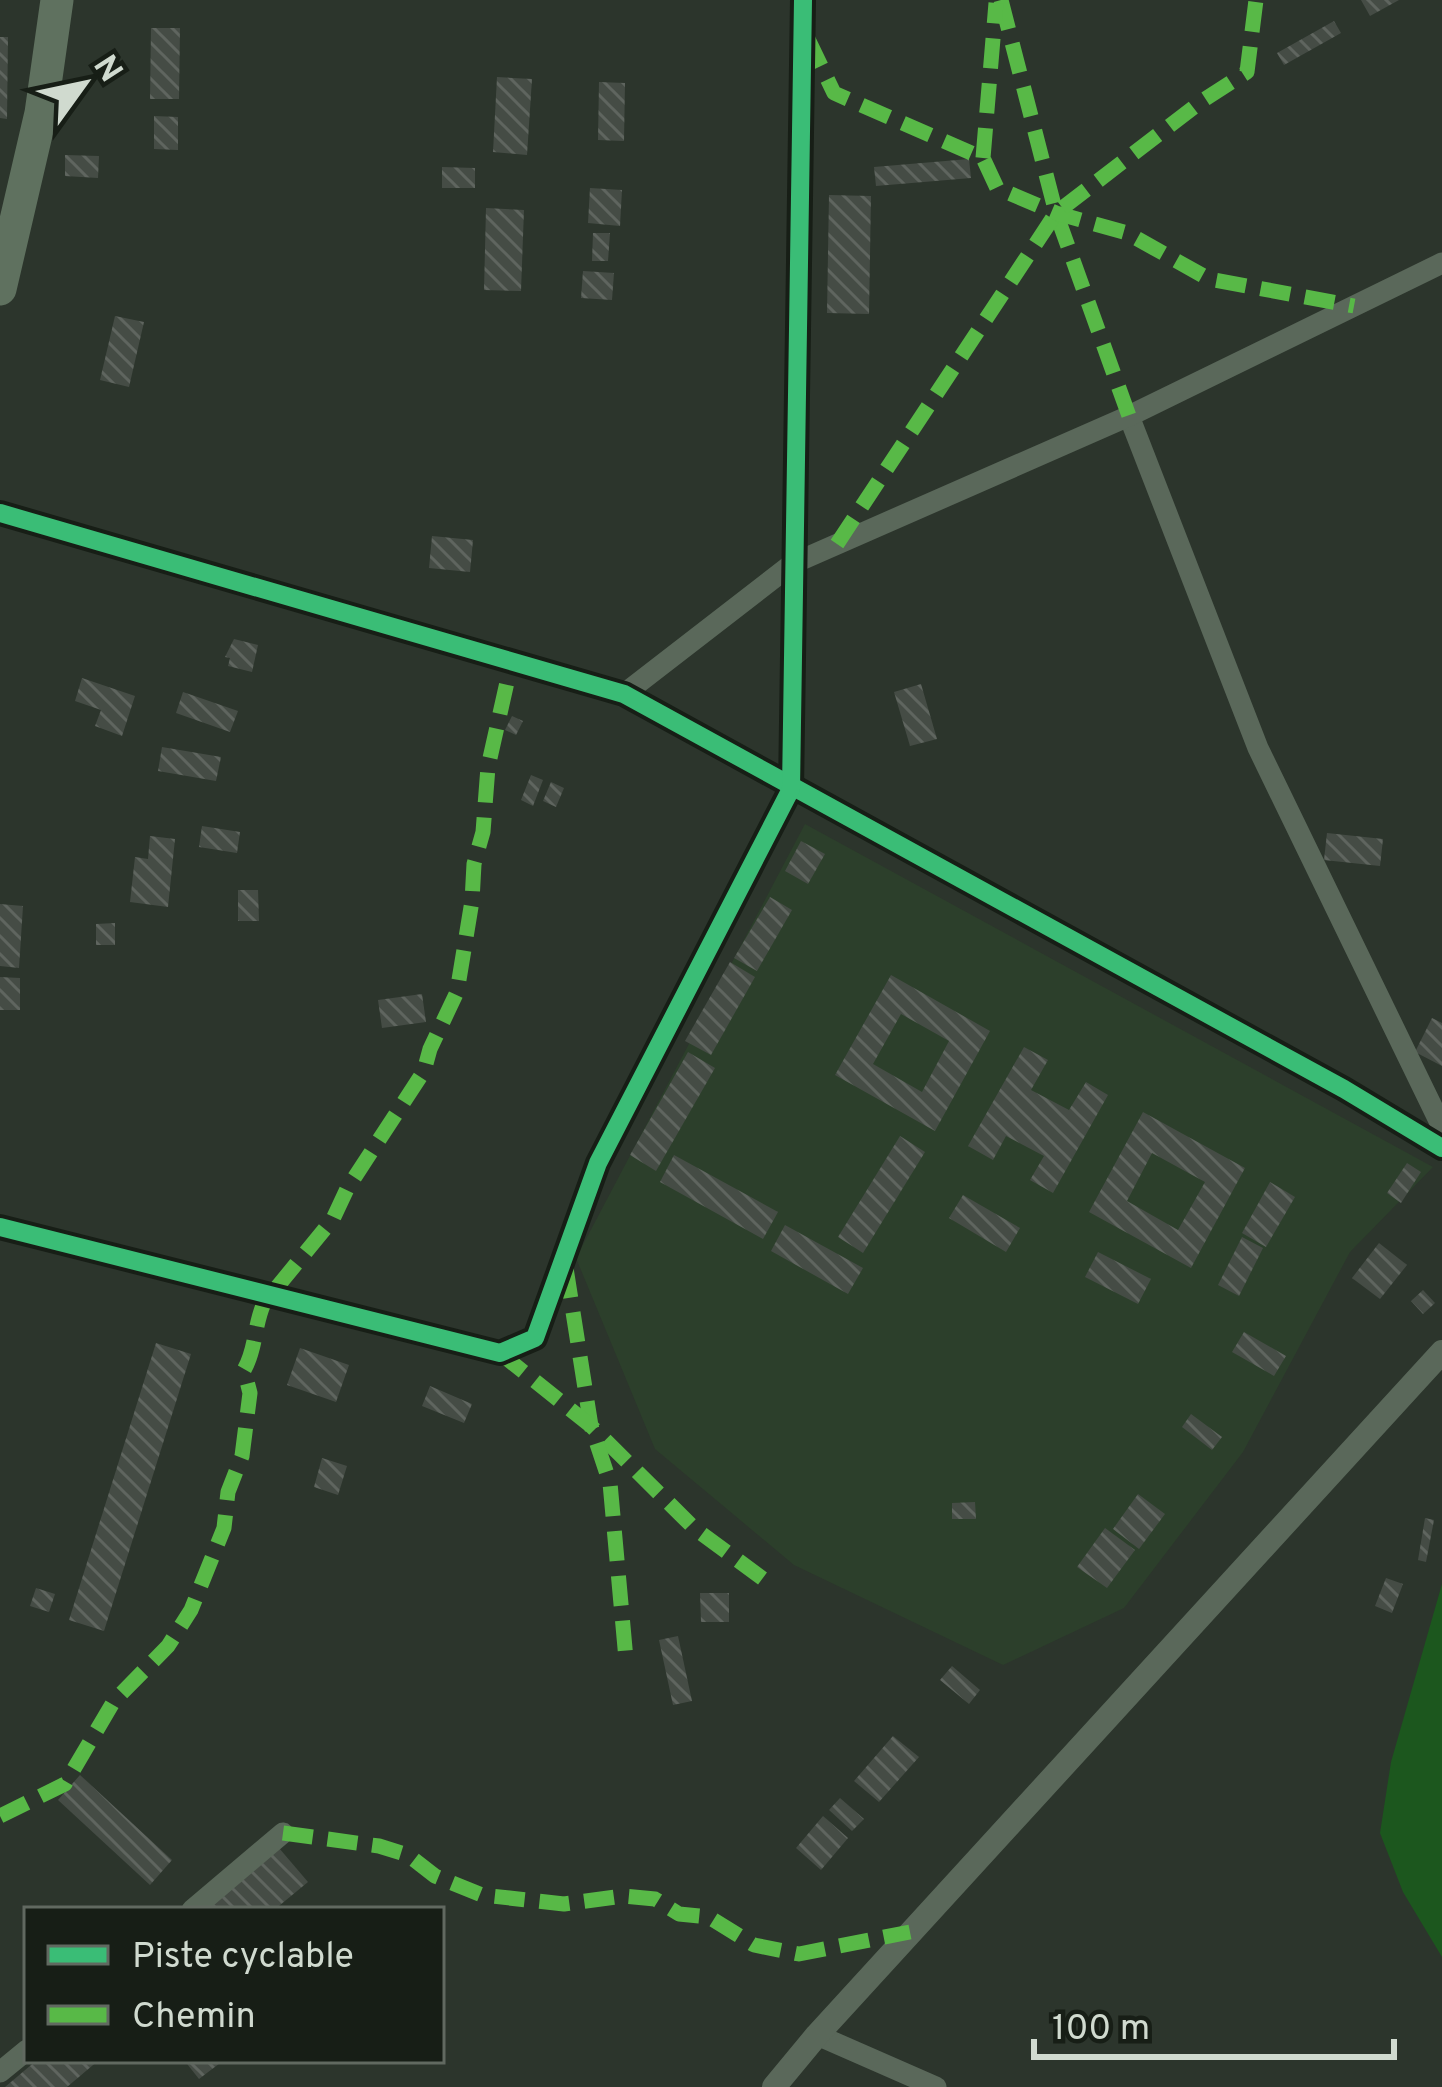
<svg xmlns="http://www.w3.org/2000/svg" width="1442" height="2087" viewBox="0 0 1442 2087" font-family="Overpass,sans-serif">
	<defs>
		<pattern id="building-back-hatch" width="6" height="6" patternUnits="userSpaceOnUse" patternTransform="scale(3)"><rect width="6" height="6" fill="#454c45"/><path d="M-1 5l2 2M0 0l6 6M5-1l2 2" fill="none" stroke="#5f655f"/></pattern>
	</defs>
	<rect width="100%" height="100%" fill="#2c352c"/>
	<path fill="#2c3f2b" d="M805,824L1433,1167L1350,1252L1243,1452L1124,1608L1003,1665L794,1565L655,1449L576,1258Z"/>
	<path fill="#1c571e" d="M1442,1584V1957L1403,1892L1380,1833L1391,1762Z"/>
	<g fill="url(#building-back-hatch)" fill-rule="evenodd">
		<path d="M1361,0H1399L1370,16Z"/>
		<path d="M1334,21L1341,33L1284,65L1277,53Z"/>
		<path d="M151,28H180L179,99H150Z"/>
		<path d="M0,37H8L7,119L0,118Z"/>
		<path d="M497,77L532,79L527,155L493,152Z"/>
		<path d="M599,82L625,83L624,141L598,140Z"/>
		<path d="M154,116L178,117V150L154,149Z"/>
		<path d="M65,155L99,156L98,178L65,176Z"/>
		<path d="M969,159L971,178L876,186L874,167Z"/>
		<path d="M442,167L475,168V188H442Z"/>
		<path d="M590,188L622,190L620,226L588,223Z"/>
		<path d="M829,195L871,196L869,314L827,313Z"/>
		<path d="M486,208L524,210L521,291L484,290Z"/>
		<path d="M593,233H610L608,261H592Z"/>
		<path d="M583,271L614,273L612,300L581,298Z"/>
		<path d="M115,316L144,322L129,387L100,380Z"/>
		<path d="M432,536L473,540L470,572L429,568Z"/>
		<path d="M234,639L258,645L252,672L228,666L230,658L225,657Z"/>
		<path d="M82,678L135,696L122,736L95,726L101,710L75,701Z"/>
		<path d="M921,684L937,739L910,746L894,692Z"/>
		<path d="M183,692L238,711L230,732L176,713Z"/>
		<path d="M512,716L523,721L516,735L505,730Z"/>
		<path d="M162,747L221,757L216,781L158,771Z"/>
		<path d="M531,775L543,780L533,806L521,800Z"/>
		<path d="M551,782L564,788L556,807L543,801Z"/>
		<path d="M202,826L240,832L237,853L199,847Z"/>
		<path d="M1327,833L1383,839L1380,866L1324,860Z"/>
		<path d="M150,836L175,839L168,907L130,902L135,857L148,859Z"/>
		<path d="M801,841L825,854L808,884L785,871Z"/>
		<path d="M238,890H258L259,921H238Z"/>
		<path d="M770,897L792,910L757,971L734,958Z"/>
		<path d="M0,904L23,906L19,968L0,966Z"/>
		<path d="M115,923V945H96V924Z"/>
		<path d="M730,962L755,977L711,1055L685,1041Z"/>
		<path d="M891,975L990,1031L935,1131L835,1075ZM901,1014L949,1041L922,1092L873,1064Z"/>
		<path d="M0,977L20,978V1010H0Z"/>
		<path d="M422,994L426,1022L382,1028L378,1000Z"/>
		<path d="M1432,1018L1442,1023V1066L1415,1052Z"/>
		<path d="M1024,1047L1048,1060L1031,1090L1069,1110L1086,1082L1108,1095L1053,1193L1030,1180L1044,1156L1006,1136L993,1160L968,1146Z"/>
		<path d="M688,1052L715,1068L656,1171L630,1155Z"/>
		<path d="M1143,1112L1245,1168L1191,1268L1089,1212ZM1152,1153L1205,1182L1178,1230L1127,1201Z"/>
		<path d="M900,1136L925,1152L863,1253L838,1237Z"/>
		<path d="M674,1155L778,1212L763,1239L660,1182Z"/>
		<path d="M1407,1163L1421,1172L1401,1203L1387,1193Z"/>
		<path d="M1270,1182L1295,1197L1266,1247L1242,1233Z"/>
		<path d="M963,1195L1020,1228L1006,1252L949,1218Z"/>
		<path d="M785,1225L863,1268L848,1294L771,1251Z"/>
		<path d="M1242,1237L1263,1248L1239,1296L1218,1285Z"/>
		<path d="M1379,1243L1407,1265L1380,1299L1352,1278Z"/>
		<path d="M1098,1252L1151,1279L1138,1304L1085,1277Z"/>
		<path d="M1423,1290L1435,1303L1423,1314L1411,1301Z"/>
		<path d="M1244,1332L1286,1356L1274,1376L1232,1352Z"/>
		<path d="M156,1343L191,1354L104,1631L69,1620Z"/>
		<path d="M300,1348L349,1365L336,1402L287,1385Z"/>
		<path d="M430,1386L472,1404L464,1423L422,1406Z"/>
		<path d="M1191,1414L1222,1437L1212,1450L1182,1427Z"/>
		<path d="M322,1458L347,1466L338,1495L314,1487Z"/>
		<path d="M1138,1494L1165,1514L1139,1549L1113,1529Z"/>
		<path d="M975,1502L976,1519H952V1503Z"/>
		<path d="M1425,1518L1434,1520L1426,1562L1418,1560Z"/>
		<path d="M1105,1528L1135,1550L1107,1588L1077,1567Z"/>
		<path d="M1386,1578L1403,1584L1392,1613L1375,1606Z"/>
		<path d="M36,1588L55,1594L49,1612L30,1606Z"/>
		<path d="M700,1593H729V1622H701Z"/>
		<path d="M678,1636L692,1701L673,1705L659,1640Z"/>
		<path d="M952,1666L980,1690L969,1704L940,1680Z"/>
		<path d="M893,1736L919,1757L879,1802L854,1781Z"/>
		<path d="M80,1775L172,1860L150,1885L58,1800Z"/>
		<path d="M840,1798L864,1819L852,1831L829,1810Z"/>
		<path d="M823,1816L848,1838L821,1870L796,1848Z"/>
		<path d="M279,1848L308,1882L274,1910H206Z"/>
		<path d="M37,2060H99L67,2087H5Z"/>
		<path d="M184,2060H224L199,2079Z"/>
	</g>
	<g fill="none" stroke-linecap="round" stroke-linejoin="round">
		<g stroke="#5a685a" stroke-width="21">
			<path d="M1129,416L1258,748L1442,1127"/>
			<path d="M0,513L624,694L1344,1089L1442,1148"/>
			<path d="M624,694L792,564L1129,416L1442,263"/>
			<path d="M0,1227L500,1353L535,1338L598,1163L791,789L803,0"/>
			<path d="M192,1910L283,1833"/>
			<path d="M817,2035L936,2087"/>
			<path d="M0,2072L27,2050"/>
		</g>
		<path stroke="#5a685a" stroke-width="24" d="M774,2087L817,2035L1442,1352"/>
		<path stroke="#5f715f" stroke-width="33" d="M0,289L41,113L57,0"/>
		<g stroke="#58b947" stroke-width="15" stroke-dasharray="30 15" stroke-linecap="butt">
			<path d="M1001,0L1056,213L1129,416"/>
			<path d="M808,39L834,93L983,158L997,188L1056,213L1127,233L1209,279L1354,306"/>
			<path d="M983,158L996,3"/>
			<path d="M837,544L1056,213L1202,101L1247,72L1256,0"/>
			<path d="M566,1268L591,1426L694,1528L766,1581"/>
			<path d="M500,1353L591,1426L610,1483L626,1659"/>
			<path d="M0,1816L65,1784L114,1701L168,1646L191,1610L224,1528L228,1492L242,1456L250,1393L244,1370C256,1349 254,1326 264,1303L333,1219L347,1189L424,1071L430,1049L457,992L472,901L474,864L483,832L488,767L512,660"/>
			<path d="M283,1833L379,1846L408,1855L435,1876L482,1895L564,1904L623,1896L655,1899L679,1914L709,1917L754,1945L799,1954L910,1932"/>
		</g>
		<g stroke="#171e16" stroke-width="26">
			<g id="cycleway">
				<path d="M0,513L624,694L1344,1089L1442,1148"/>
				<path d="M0,1227L500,1353L535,1338L598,1163L791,789L803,0"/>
			</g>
		</g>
		<use href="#cycleway" stroke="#3abd76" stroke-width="18"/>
	</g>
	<rect x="24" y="1907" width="420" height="156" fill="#171e16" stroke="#616960" stroke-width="3"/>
	<rect x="48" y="1946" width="60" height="18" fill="#3abd76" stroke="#616960" stroke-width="3"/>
	<text x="132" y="1967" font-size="36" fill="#d0dacf">Piste cyclable</text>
	<rect x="48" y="2006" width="60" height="18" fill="#58b947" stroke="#616960" stroke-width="3"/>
	<text x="132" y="2027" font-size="36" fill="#d0dacf">Chemin</text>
	<g transform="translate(84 84) rotate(57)" stroke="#171e16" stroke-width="9" paint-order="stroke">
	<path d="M0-9L21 45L0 30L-21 45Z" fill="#d0dacf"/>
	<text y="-18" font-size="33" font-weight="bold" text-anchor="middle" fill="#d0dacf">N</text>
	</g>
	<path d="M1034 2039v18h360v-18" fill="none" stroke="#d0dacf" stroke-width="6"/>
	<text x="1052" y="2039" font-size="36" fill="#d0dacf" stroke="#171e16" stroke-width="9" paint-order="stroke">100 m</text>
</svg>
